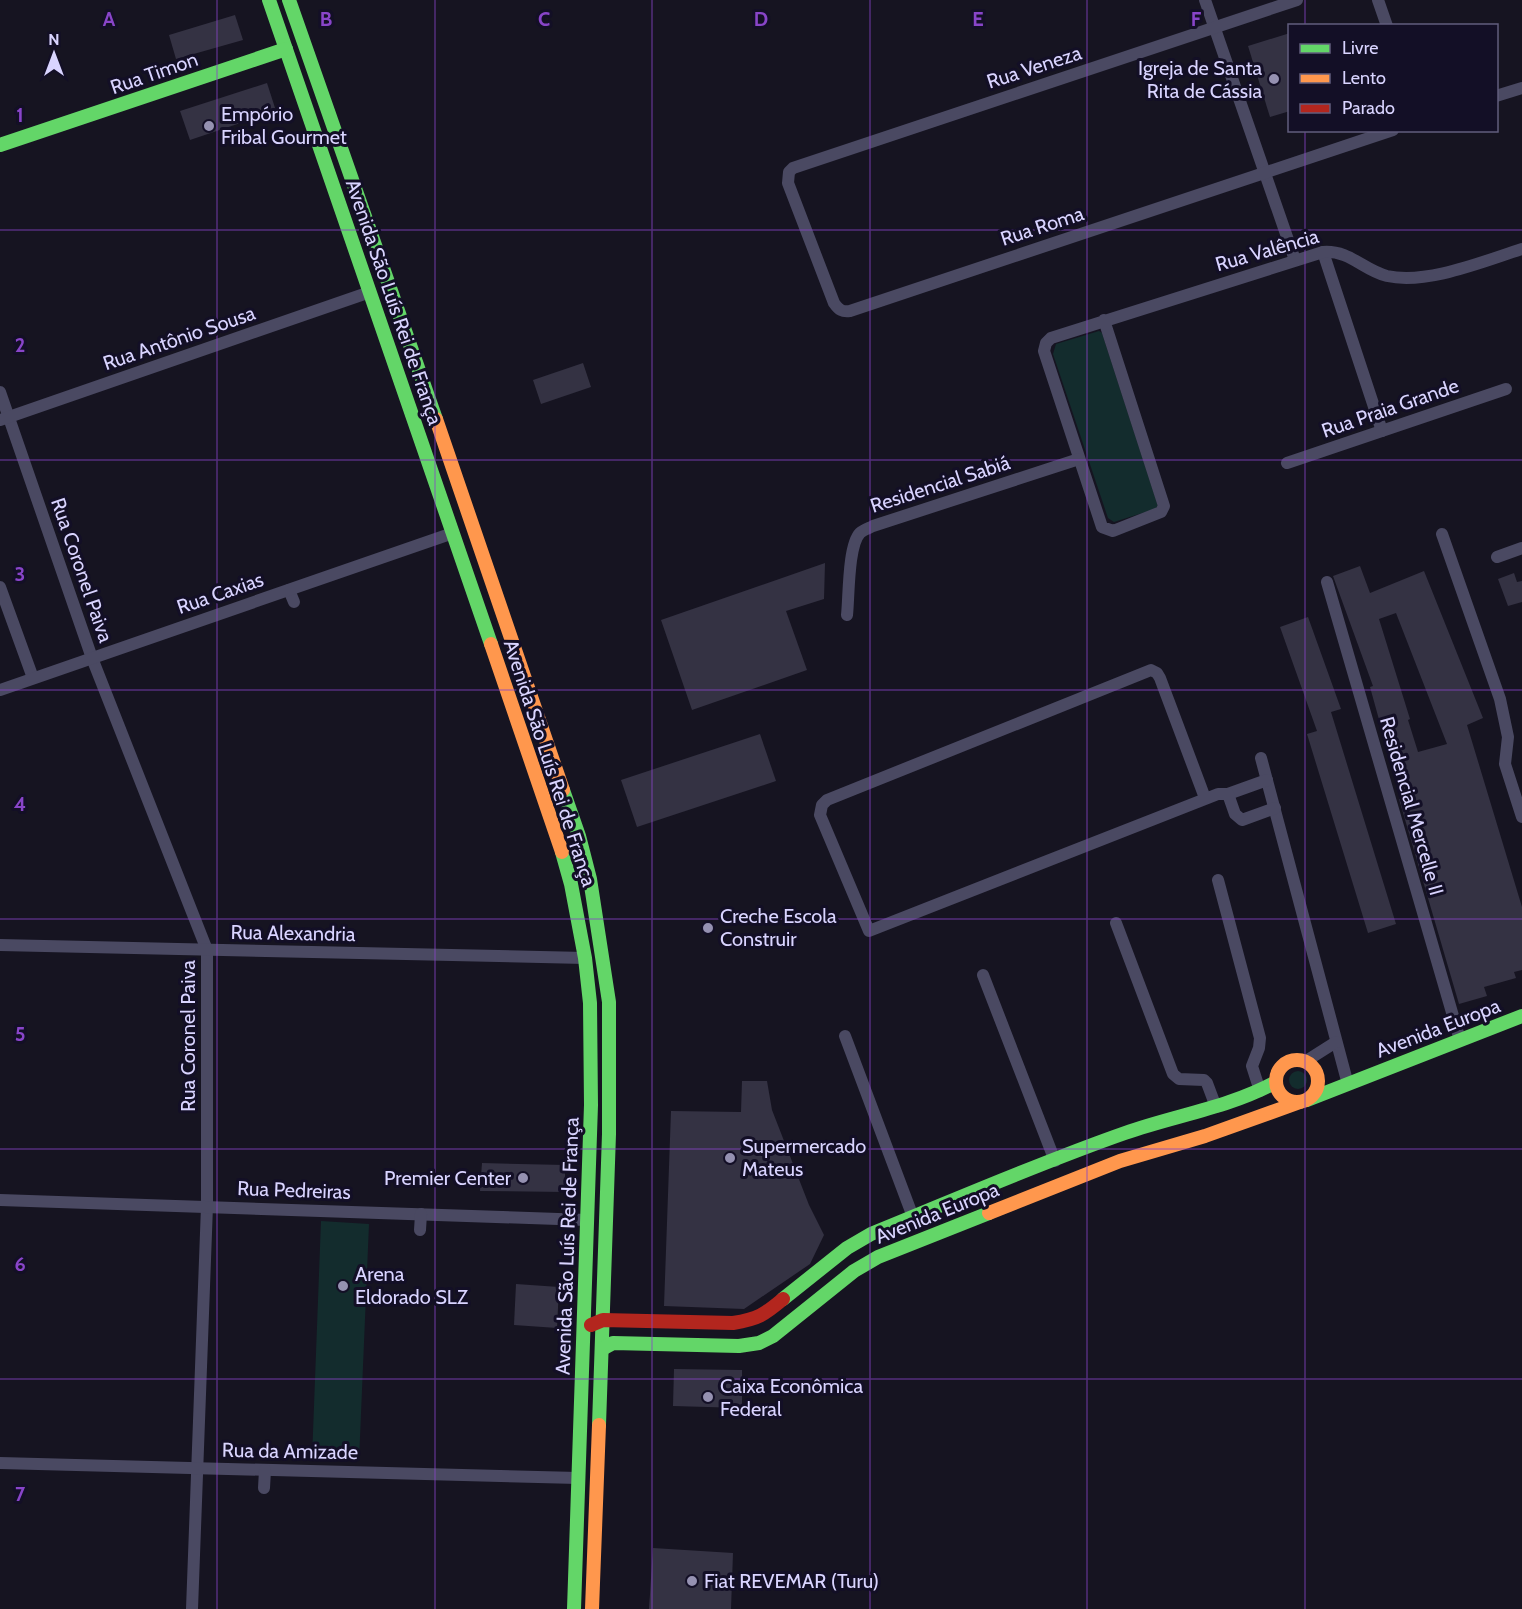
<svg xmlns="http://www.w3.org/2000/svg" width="1522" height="1609" viewBox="0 0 1522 1609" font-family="Cabin,sans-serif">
	<rect width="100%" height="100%" fill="#161421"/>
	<g fill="#132c2d">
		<path d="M1099,331L1102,333L1158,506L1155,509L1114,522L1108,518L1053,354L1056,344Z"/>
		<circle cx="1298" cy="1080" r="9"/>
		<path d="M321,1221L369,1224L359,1461L312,1459Z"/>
	</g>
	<g fill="#343243" fill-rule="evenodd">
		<path d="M235,15L243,40L176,59L169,35Z"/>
		<path d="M1290,33V111L1270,117L1248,46Z"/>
		<path d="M267,83L276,111L190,140L180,111Z"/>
		<path d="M583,363L591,387L541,404L533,380Z"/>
		<path d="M825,563L824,599L786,611L807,670L692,710L661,620Z"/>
		<path d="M1360,566L1370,593L1424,571L1483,718L1467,725L1522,907V970L1514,972L1516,978L1484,987L1487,996L1459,1004L1399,799H1401L1370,687L1373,686L1333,576ZM1396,613L1447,744L1418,752L1408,720L1410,719L1379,619Z"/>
		<path d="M1514,573L1517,582L1522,581V602L1508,606L1498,579Z"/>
		<path d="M1308,617L1341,709L1331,712L1396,924L1368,933L1307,734L1317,731L1280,627Z"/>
		<path d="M760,734L776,781L637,827L621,780Z"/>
		<path d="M742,1081H767L772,1110L809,1205L824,1235L810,1264L744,1309L664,1306L671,1111L741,1112Z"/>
		<path d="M482,1163L565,1165V1192L480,1191Z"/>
		<path d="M516,1284L559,1287L557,1328L514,1325Z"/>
		<path d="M674,1369L742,1370V1408L673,1406Z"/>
		<path d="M653,1548L733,1553L731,1609H649Z"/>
	</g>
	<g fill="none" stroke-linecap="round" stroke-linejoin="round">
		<g stroke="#4a4962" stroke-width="12">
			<path d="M1205,0L1295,260"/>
			<path d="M1297,0L793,168L789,172L788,183L834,303C839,310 842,312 850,311L1393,130"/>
			<path d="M1378,0L1387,26"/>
			<path d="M1496,96L1522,88"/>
			<path d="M1323,252L1382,431"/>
			<path d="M1104,320L1164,506L1161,512L1113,531L1102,527L1044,351L1046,343L1051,338L1323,252C1350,250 1363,270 1387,276C1427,285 1484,261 1522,249"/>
			<path d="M0,392L92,658L207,950V1206L192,1609"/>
			<path d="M0,420L370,292"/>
			<path d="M1287,463L1506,389"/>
			<path d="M1442,534L1500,699L1508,737L1505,764L1522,817"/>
			<path d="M1497,557L1522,548"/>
			<path d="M1327,582L1460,1040"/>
			<path d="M0,587L33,678"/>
			<path d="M289,590L294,602"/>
			<path d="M847,615C849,597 848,545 860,533C863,530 869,528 873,526L1079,459"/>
			<path d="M0,690L453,533"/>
			<path d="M1261,758L1346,1077"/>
			<path d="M1228,794L1267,780"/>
			<path d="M1205,798L1160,678L1157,673L1151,670L827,800L822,805L820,815L869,931L1218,794H1228L1235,814L1242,820L1275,808"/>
			<path d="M1218,880L1260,1038L1259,1048L1252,1066L1260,1091"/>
			<path d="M1116,923L1173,1074L1179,1079L1204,1080L1207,1083L1216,1107"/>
			<path d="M0,945L585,958"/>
			<path d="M983,975L1055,1161"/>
			<path d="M845,1036L913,1217"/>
			<path d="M1306,1061L1336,1042"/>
			<path d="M0,1200L587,1220"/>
			<path d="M420,1230L421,1214"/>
			<path d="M0,1463L578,1478"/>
			<path d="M264,1488L265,1470"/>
		</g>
		<g stroke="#63d668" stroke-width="14">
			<path d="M269,0L491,644"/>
			<path d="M289,0L436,419"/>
			<path d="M0,145L286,49"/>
			<path d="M563,790L579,836L590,879L609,1002V1134L599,1425"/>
			<path d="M562,852L571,884L585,958L590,1003L591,1105L574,1609"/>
			<path d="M1307,1100L1522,1016"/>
			<path d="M783,1299L847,1248L871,1234C955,1200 1039,1163 1125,1133C1176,1115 1228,1108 1276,1082"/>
			<path d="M602,1349L613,1343L739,1346L759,1343L773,1336L854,1271L878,1257L989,1213"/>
		</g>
		<g stroke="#ff974d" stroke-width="14">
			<path d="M436,419L563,790"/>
			<path d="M491,644L562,852"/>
			<circle cx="1297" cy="1081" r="21"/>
			<path d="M989,1213L1120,1161L1205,1136L1300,1102"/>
			<path d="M592,1609L599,1425"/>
		</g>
		<path stroke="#b3261e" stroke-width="14" d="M591,1325L603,1320L733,1323C758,1319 764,1315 783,1299"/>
	</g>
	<path fill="none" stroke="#8945c9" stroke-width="1.5" stroke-opacity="0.55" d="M217,0V1609M435,0V1609M652,0V1609M870,0V1609M1087,0V1609M1305,0V26M1305,130V1609M0,230H1522M0,460H1522M0,690H1522M0,919H1522M0,1149H1522M0,1379H1522"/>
	<g fill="#9591b1" stroke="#130f26" stroke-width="2">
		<circle cx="1274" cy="79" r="6"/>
		<circle cx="209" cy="126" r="6"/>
		<circle cx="708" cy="928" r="6"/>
		<circle cx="730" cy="1158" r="6"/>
		<circle cx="523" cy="1178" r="6"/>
		<circle cx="343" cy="1286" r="6"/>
		<circle cx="708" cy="1397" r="6"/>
		<circle cx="692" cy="1581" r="6"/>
	</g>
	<g text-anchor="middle" stroke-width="6" stroke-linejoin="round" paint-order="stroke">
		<g font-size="20" fill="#d9d4ff" stroke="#130f26">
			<text transform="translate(1034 67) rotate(-18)" y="7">Rua Veneza</text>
			<text transform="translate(154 73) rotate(-19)" y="7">Rua Timon</text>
			<text transform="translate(1042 226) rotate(-18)" y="7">Rua Roma</text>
			<text transform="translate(1267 250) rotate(-16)" y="7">Rua Valência</text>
			<text transform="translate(394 302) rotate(71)" y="7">Avenida São Luís Rei de França</text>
			<text transform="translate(179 338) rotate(-19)" y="7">Rua Antônio Sousa</text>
			<text transform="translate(1390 408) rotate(-19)" y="7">Rua Praia Grande</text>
			<text transform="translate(940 484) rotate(-18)" y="7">Residencial Sabiá</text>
			<text transform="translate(82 570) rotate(71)" y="7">Rua Coronel Paiva</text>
			<text transform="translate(220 593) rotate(-19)" y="7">Rua Caxias</text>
			<text transform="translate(550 763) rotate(72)" y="7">Avenida São Luís Rei de França</text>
			<text transform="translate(1412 806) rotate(74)" y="7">Residencial Mercelle II</text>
			<text transform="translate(293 933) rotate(1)" y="7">Rua Alexandria</text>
			<text transform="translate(1438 1028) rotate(-21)" y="7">Avenida Europa</text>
			<text transform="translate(188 1036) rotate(-90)" y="7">Rua Coronel Paiva</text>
			<text transform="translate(294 1190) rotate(2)" y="7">Rua Pedreiras</text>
			<text transform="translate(937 1213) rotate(-22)" y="7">Avenida Europa</text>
			<text transform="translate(567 1246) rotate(-88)" y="7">Avenida São Luís Rei de França</text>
			<text transform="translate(290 1451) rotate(1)" y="7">Rua da Amizade</text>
		</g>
		<g font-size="20" fill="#d9d4ff" stroke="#130f26" text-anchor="start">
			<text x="1262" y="75" text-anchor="end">Igreja de Santa<tspan x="1262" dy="23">Rita de Cássia</tspan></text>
			<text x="221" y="121">Empório<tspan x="221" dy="23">Fribal Gourmet</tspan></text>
			<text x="720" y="923">Creche Escola<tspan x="720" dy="23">Construir</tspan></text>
			<text x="742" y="1153">Supermercado<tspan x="742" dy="23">Mateus</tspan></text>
			<text x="511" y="1185" text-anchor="end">Premier Center</text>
			<text x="355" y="1281">Arena<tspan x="355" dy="23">Eldorado SLZ</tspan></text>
			<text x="720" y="1393">Caixa Econômica<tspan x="720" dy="23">Federal</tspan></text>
			<text x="704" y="1588">Fiat REVEMAR (Turu)</text>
		</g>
	</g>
	<g font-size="20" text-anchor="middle" font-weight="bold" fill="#8945c9" stroke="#130f26" stroke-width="6" stroke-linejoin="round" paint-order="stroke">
		<text x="109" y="26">A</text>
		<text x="326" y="26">B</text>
		<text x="544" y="26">C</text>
		<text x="761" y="26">D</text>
		<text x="978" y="26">E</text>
		<text x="1196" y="26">F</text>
		<text x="20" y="122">1</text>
		<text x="20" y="352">2</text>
		<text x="20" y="581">3</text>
		<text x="20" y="811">4</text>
		<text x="20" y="1041">5</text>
		<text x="20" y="1271">6</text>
		<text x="20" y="1501">7</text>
	</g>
	<rect x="1288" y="24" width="210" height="108" fill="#130f26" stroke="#625e7d" stroke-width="1.5"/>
	<rect x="1300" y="44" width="30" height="9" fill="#63d668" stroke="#625e7d" stroke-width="1.5"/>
	<text x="1342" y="54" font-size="18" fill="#d9d4ff">Livre</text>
	<rect x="1300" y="74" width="30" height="9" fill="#ff974d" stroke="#625e7d" stroke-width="1.5"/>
	<text x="1342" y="84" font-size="18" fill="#d9d4ff">Lento</text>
	<rect x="1300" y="104" width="30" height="9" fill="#b3261e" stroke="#625e7d" stroke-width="1.5"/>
	<text x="1342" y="114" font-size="18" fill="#d9d4ff">Parado</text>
	<g transform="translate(54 54)" stroke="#130f26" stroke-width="4.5" paint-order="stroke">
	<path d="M0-4.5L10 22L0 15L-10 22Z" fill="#d9d4ff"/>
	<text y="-9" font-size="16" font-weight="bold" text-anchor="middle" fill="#d9d4ff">N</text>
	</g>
</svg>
